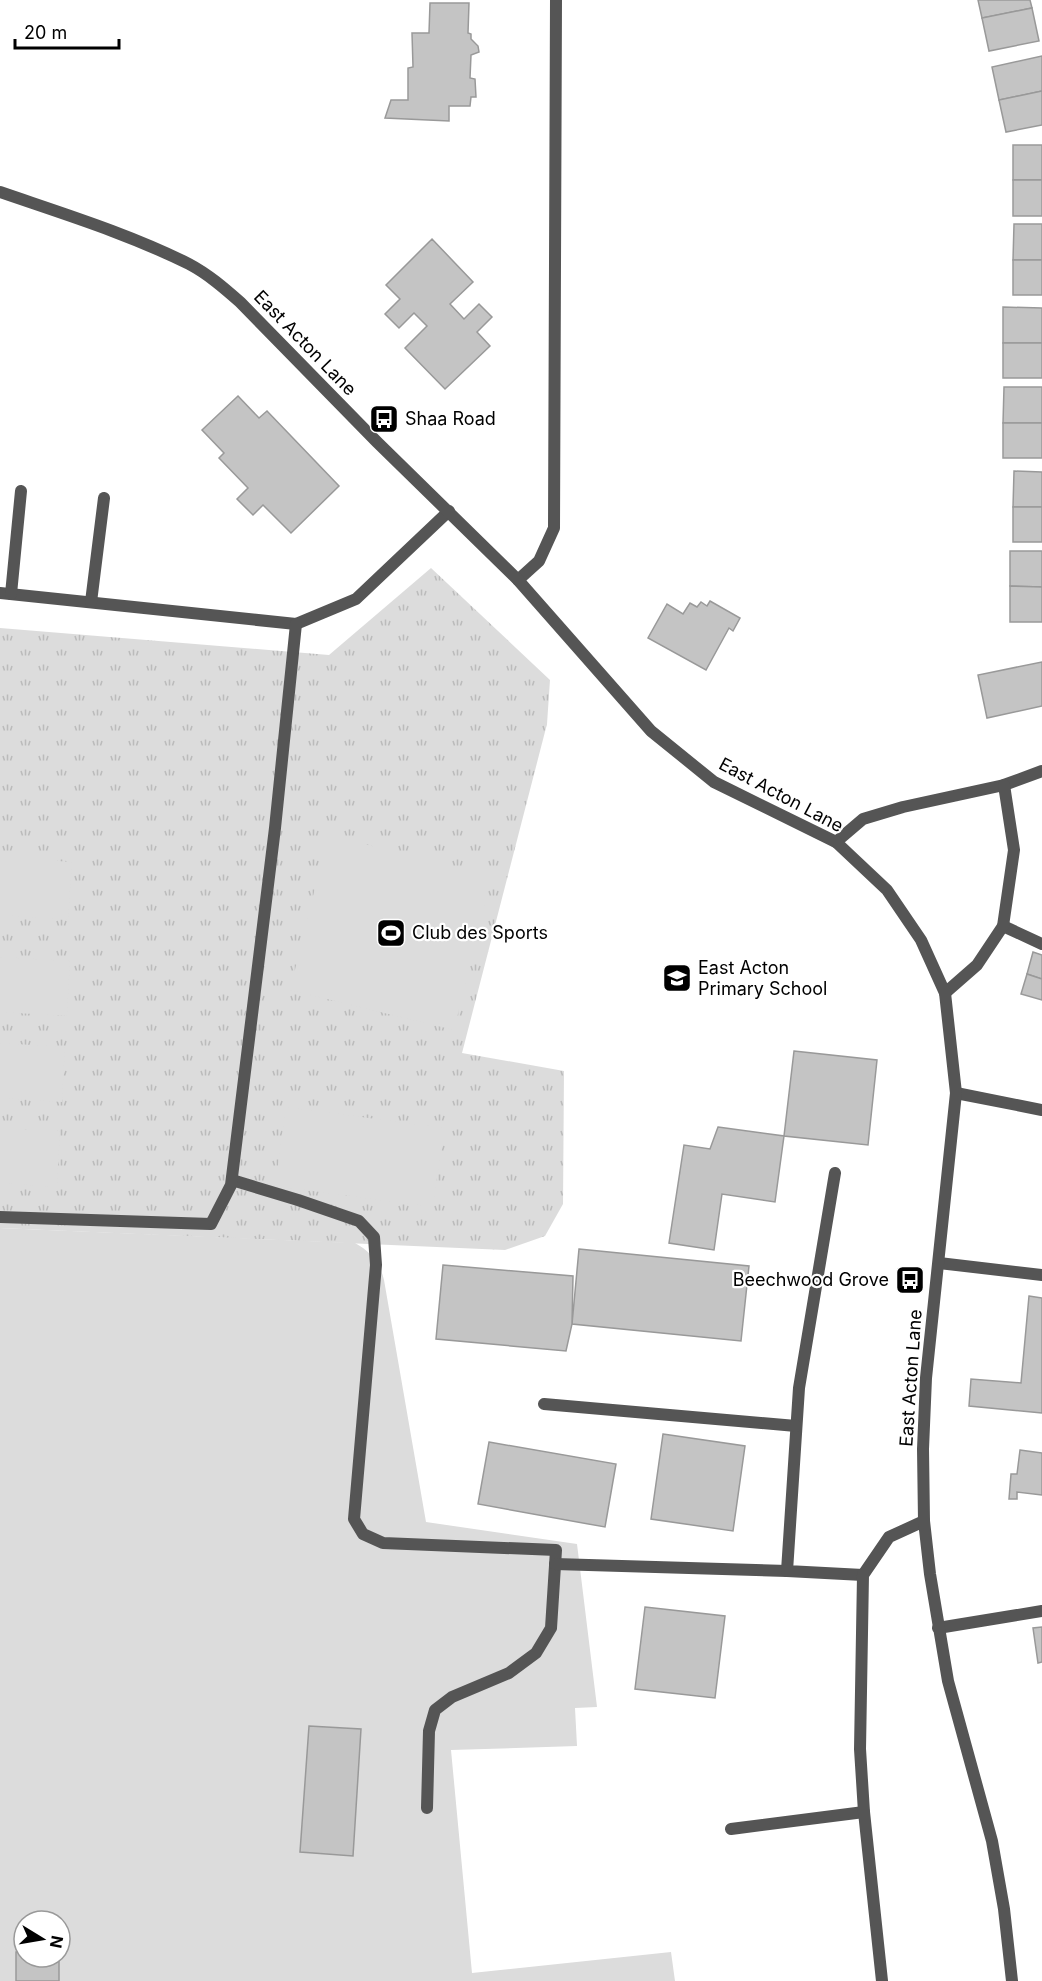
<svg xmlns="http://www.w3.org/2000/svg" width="1042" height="1981" viewBox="0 0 1042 1981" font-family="Inter,sans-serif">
	<defs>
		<pattern id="grass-tufts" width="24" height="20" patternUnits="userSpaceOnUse" patternTransform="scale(1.5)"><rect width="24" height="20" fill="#dcdcdc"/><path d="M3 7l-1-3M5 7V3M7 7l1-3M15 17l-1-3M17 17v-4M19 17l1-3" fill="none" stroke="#bbb"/></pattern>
	</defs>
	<rect width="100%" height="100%" fill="#fff"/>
	<path fill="url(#grass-tufts)" d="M431,568L550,680L547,724L462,1053L564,1071L563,1204L545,1236L505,1250L0,1228V628L329,655Z"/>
	<g fill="#dcdcdc" fill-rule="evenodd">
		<path d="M328,835L492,876L454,1030L290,990Z"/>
		<path d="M0,857L72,862L68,920L0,915Z"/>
		<path d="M0,957L70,961L67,1016L0,1012Z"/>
		<path d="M0,1043L65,1047L62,1102L0,1098Z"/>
		<path d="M286,1107L444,1128L433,1207L275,1186Z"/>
		<path d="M0,1128L60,1131L57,1187L0,1183Z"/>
		<path d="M0,1228L355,1243C370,1251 380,1263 384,1280L426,1522L577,1544L597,1707L575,1708L577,1746L451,1750L472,1973L671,1952L675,1981H0ZM24,1921H60V1957H24Z"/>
	</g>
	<g fill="#c4c4c4" stroke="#999" stroke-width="1.5">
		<path d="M978,0H1030L1032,8L982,18Z"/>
		<path d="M430,3H469L468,33L471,34V39L478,46L479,52L471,55L470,78L475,79L476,97H471L470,106H449V121L385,118L391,100H408V68L413,67L412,33H429Z"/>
		<path d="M1032,8L1039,41L989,51L982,18Z"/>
		<path d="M1042,56V91L999,100L992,67Z"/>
		<path d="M1042,91V125L1006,132L999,100Z"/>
		<rect x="1013" y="145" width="29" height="35"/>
		<rect x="1013" y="180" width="29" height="36"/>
		<path d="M1014,224H1042V260H1013Z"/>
		<path d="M432,239L473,282L450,304L464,319L479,304L492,317L477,332L490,346L445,389L405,348L427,326L414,313L399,328L385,314L400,299L386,285Z"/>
		<rect x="1013" y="260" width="29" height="35"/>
		<path d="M1003,307L1042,308V343H1003Z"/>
		<rect x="1003" y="343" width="39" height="35"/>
		<path d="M1004,387H1042V423H1003Z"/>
		<path d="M238,396L259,418L267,411L339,486L291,533L263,505L253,515L237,499L248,488L219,458L224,453L202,430Z"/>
		<rect x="1003" y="423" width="39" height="35"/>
		<path d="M1014,471L1042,472V507H1013Z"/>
		<rect x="1013" y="507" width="29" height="35"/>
		<path d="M1010,551H1042V587L1010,586Z"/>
		<path d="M1010,586L1042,587V622H1010Z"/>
		<path d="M710,601L740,618L733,631L729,628L706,670L648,638L667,604L683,614L690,603L697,607L701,602L707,606Z"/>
		<path d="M1042,662V706L987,718L978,675Z"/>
		<path d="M1033,952L1042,955V979L1027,974Z"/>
		<path d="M1027,974L1042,979V1000L1021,994Z"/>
		<path d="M794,1051L877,1060L868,1145L784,1136Z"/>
		<path d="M718,1127L784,1136L775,1202L722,1194L714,1250L669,1243L684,1145L710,1149Z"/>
		<path d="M579,1249L749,1266L741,1341L572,1324Z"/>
		<path d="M443,1265L573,1276L572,1324L566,1351L436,1339Z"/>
		<path d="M1029,1296L1042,1298V1413L969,1406L971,1379L1021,1383Z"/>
		<path d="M663,1434L745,1446L733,1531L651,1519Z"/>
		<path d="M489,1442L616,1464L605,1527L478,1504Z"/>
		<path d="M1020,1450L1042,1453V1495L1017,1492V1499H1009L1011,1474H1017Z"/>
		<path d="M645,1607L725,1616L715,1698L635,1689Z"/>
		<path d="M1042,1627V1662L1038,1663L1033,1628Z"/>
		<path d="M309,1726L361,1729L353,1856L300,1852Z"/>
		<path d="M16,1952H24V1957H59V1981H16Z"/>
	</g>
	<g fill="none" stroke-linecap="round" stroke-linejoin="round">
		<g stroke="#555" stroke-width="12">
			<path d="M0,593L296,624L356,599L449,511"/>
			<path d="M11,594L21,491"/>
			<path d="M91,602L104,498"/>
			<path d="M1003,926L1042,944"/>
			<path d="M956,1093L1042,1110"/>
			<path d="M232,1180L298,1200L359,1221L374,1237L376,1265L354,1519L363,1534L383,1543L556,1550L551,1628L536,1653L509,1673L452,1697L435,1710L429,1731L427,1808"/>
			<path d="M0,1217L211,1224L231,1185L275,828L296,624"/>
			<path d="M939,1263L1042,1275"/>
			<path d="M555,1564L787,1571"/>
			<path d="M938,1628L1042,1611"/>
			<path d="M731,1829L864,1812"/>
		</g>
		<g stroke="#555" stroke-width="12">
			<path d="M518,580L539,561L554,528L556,0"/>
			<path d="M836,842L863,819L903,807L1004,785L1042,771"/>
			<path d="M945,993L977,965L1003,926L1014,850L1004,785"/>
			<path d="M835,1173L799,1388L787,1571L863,1575"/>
			<path d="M544,1404L796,1426"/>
			<path d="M882,1981L864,1812L860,1749L863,1575L889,1537L924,1521"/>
		</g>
		<path stroke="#555" stroke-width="12" d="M0,192C64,214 129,234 189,264C208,274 224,288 240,302L377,442L518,580L651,731L714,782L836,842L887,890L921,940L945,993L956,1093L926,1378L923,1449L924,1521L930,1574L948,1681L992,1841L1004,1909L1012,1981"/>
	</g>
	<defs>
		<g id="bus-square" transform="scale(1.5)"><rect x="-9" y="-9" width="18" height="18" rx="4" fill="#000" stroke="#fff"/><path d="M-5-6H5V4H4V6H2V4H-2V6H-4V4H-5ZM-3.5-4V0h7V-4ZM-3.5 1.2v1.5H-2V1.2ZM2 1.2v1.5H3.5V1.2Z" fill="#fff"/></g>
		<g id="stadium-square" transform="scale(1.5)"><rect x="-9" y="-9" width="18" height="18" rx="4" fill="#000" stroke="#fff"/><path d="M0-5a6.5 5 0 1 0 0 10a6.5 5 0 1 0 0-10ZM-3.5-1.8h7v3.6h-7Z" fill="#fff"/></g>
		<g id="school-square" transform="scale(1.5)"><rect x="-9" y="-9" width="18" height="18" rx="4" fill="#000" stroke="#fff"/><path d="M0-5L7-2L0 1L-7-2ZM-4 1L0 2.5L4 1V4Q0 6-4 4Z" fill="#fff"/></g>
	</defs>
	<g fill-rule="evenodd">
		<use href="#bus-square" x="384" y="419"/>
		<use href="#stadium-square" x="391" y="933"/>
		<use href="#school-square" x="677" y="978"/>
		<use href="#bus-square" x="910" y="1280"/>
	</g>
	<g text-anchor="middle" stroke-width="4.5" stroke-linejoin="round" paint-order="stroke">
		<g font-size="18" fill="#000" stroke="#fff">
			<text transform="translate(305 343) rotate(46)" y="6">East Acton Lane</text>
			<text transform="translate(781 795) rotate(28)" y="6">East Acton Lane</text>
			<text transform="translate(911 1378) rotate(-86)" y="6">East Acton Lane</text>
		</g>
		<g font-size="18" fill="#000" stroke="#fff" text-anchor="start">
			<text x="405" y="425">Shaa Road</text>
			<text x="412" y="939">Club des Sports</text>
			<text x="698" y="974">East Acton<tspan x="698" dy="21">Primary School</tspan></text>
			<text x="889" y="1286" text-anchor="end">Beechwood Grove</text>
		</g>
	</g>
	<g transform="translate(42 1939) rotate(101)"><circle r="28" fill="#ffffff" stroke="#999999" stroke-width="1.5"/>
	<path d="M0-4.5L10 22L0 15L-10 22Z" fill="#000000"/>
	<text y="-9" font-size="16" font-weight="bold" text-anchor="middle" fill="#000000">N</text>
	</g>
	<path d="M15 39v9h104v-9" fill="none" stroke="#000000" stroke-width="3"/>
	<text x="24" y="39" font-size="18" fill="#000000" stroke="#ffffff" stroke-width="4.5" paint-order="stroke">20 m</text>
</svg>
